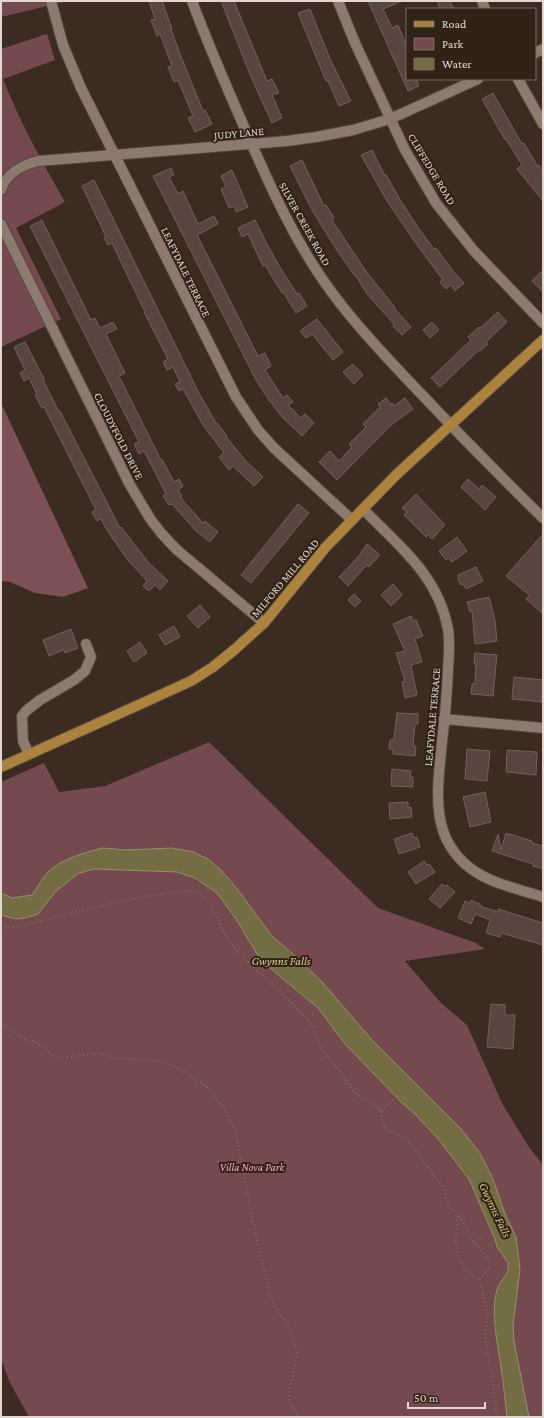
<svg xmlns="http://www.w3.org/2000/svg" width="544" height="1418" viewBox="0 0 544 1418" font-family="'Crimson Pro',serif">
	<rect width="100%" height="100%" fill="#3b2b21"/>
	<g fill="#744a4f">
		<path d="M1,1H64V2L1,17Z"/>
		<path d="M47,34L55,60L3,79C20,122 42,162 65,202L16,228L61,319L1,347V49Z"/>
		<path d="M209,742L378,908L476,943L485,949L405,961L441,1003L467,1025L503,1105L529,1147L543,1165V1417H29L9,1381L1,1359V782L44,763L59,792L105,786Z"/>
	</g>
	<path fill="#7d5056" d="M1,403L88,588L63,597L35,593L10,582L1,581Z"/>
	<path fill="#746d43" stroke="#958d6d" d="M102,848L127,850L172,848L193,852L208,859L222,871L238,890L272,936L293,954L323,983L372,1040L461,1129L480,1153L493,1179L505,1214L516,1237L520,1269L513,1325L514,1341L529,1417H507C505,1401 504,1384 501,1368C498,1344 490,1313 497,1290C499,1283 504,1278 508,1272V1263L497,1247L495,1239L469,1179L439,1140L416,1115L401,1102L345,1044L318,1008L270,968L257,954L236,919L217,893L195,878L177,872L95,869L79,873L56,891L38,914L25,918L16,919L1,915V893L12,898L32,895C37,888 41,880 46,874C60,859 84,853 102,848Z"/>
	<g fill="#594540" stroke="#745e59">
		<path d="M149,1H162L172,29H171L180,54L203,111L205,110L212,124L195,132L188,118L193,116L178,80L174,82L168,67L172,66L160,34L157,36L151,20L155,19Z"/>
		<path d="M221,1H234L267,81L272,79L279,93L272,95L282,118L272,123L251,77Z"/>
		<path d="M368,1H402L383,9L392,28L398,25L407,47V79H416L419,86L408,91Z"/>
		<path d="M437,1H450L454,9H440Z"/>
		<path d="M310,9L330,59L351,101L339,106L328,81H326L298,13Z"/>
		<path d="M493,93L522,144L524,143L538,167L539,165L543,170V201L517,169L522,165L506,139L505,140L482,99Z"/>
		<path d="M372,150L385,176L386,175L401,201L417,226L434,249L436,248L453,271L464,283L455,291L451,285L446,289L440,282L443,280L417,245L387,201L361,155Z"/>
		<path d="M302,160L324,206L326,205L334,218L332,220L368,274L395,307L394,308L411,327L402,335L393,326L394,324L367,294L356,276H355L336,249L312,210L290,166Z"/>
		<path d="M171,168L174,175L169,177L178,194L183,191L198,224L214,216L218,224L197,235L258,356L265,353L271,366L265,370L283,398L287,395L293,402L288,405L301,418L305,414L314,423L302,436L283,418L269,400L256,380L153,176Z"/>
		<path d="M232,170L248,207L236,212L234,206L229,208L221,189L226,187L221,176Z"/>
		<path d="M94,180L199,393L216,423H217L227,436L226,437L246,461L263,477L254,486L233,466L229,470L219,457L224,453L203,425L183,389L179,391L175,384L180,382L173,367L167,370L163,362L168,359L144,312H145L112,243L108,245L104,238L106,237L82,186Z"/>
		<path d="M42,220L91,320L95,318L100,328L113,322L117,329L106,334L125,373L119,376L161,460L162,459L174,482L179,479L183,486L178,490L182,496L180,497L203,523L205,521L218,532L210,542L196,531L172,504L169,505L163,496L166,494L144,451L139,454L134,444L139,442L30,226Z"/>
		<path d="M255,220L268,246L281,269L297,294L299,293L307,306L296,313L283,292L282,293L265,265L263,266L248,234L242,237L238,228Z"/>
		<path d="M543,270V292L532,281Z"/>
		<path d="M498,312L507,322L486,342L488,344L480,351L479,350L440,387L431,378L471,340L468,337L479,327L480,328Z"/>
		<path d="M317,319L343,352L333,360L312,334L306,338L300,331Z"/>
		<path d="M432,322L439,330L430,338L423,330Z"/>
		<path d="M25,342L44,379L43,380L59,412L60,411L120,528L121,527L149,563L168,581L160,590L155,585L149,591L143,586L147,581L127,559L108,532L101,519L97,521L92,512L96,510L44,407L42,408L35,395L37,394L29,378L24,381L20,373L25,370L14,347Z"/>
		<path d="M353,364L363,375L354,384L343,372Z"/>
		<path d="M386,398L391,405L392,403L394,406L405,398L413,409L391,425L337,480L319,462L330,451L339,461L352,447L349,444L366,427L363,424L380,407L378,404Z"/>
		<path d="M468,479L479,489L482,485L496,497L485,510L461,487Z"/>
		<path d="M416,494L445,525L432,539L428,535L426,537L404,515L407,512L402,508Z"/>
		<path d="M298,504L309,513L251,583L241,575Z"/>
		<path d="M543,534V614L526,599L529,595L506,576Z"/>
		<path d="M457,537L467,551L452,562L448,558L446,560L439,551Z"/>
		<path d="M367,544L380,555L369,567L367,565L348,586L339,577L358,557Z"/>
		<path d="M476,567L483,581L466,589L463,584L461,585L458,579V575Z"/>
		<path d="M393,584L402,595L391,606L381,595Z"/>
		<path d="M354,594L361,601L355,607L348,600Z"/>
		<path d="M489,597L495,620L497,641L475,644L472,611L470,612L467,602Z"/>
		<path d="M200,605L210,617L198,628L187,616Z"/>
		<path d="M411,616L413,621L416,620L423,636L415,639L422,662L411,665L417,695L405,698L402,682L405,681L396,653L405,651L393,624Z"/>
		<path d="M174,626L180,637L165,645L159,635Z"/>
		<path d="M71,629L78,648L65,653L64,650L49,656L43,640Z"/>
		<path d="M140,642L147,653L134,662L127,651Z"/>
		<path d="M475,653L497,655L493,696L471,694L472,684H475L476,664H474Z"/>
		<path d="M514,677L543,680L542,702L512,699Z"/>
		<path d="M397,713L418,714V724H415L413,746H416L415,756L393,754V749H389L390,740L394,739Z"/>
		<path d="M467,749L490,751L487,781L465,779Z"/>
		<path d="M507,750L537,752L536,775L506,772Z"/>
		<path d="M392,769L411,771L410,777H413V787L391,786Z"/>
		<path d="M485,792L491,822L470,827L463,797Z"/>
		<path d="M408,802V808L411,807L412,817L390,819L389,803Z"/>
		<path d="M412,833L414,838L417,837L420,847L399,854L394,839Z"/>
		<path d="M506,833L532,841V843L543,846V869L533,866V864L492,851L498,834L501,850Z"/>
		<path d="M424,861L427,865L429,864L435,872L416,884L408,872Z"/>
		<path d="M442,884L446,887L447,885L455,892L440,908L429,899Z"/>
		<path d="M471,900L480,904V906L498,912V909L543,923V945L501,933L500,937L486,933L490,920L475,914L471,924L458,918L465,901L470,903Z"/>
		<path d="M491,1004L505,1005V1015H515L513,1049L487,1047Z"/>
	</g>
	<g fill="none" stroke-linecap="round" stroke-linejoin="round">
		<g stroke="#54473d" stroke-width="12">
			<g id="minor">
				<path d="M51,1L63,45L81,88L236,397L258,430L274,448L352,520"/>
				<path d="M192,1C210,50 231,97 252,145C273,192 294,238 323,280C347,315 376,346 405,377C450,425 496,472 543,518"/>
				<path d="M338,1L355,43L405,150L436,203L474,251L543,323"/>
				<path d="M482,1L485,9"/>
				<path d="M535,53L543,49"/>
				<path d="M518,79L543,124"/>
				<path d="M1,190C6,174 22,165 38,161L287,141L316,137L353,130L390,119L478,79"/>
				<path d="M1,224L130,485L151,520L162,534L176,549L264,623"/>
				<path d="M363,509C399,546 438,575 448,629C450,642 449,656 448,669C447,693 445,718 442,742C438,787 428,836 470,868C491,884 519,889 543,897"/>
				<path d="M444,719L543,728"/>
				<path d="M29,754L23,741L22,716L26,711L40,700L74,680L85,671L91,657L86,644"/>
			</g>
		</g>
		<g stroke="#54473d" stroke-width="12">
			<path id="major" d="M1,767L145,702L191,681L213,667L234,650L264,623L325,548L396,475L543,340"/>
		</g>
		<g stroke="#7d6f66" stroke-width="2" stroke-dasharray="1 3" stroke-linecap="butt">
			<path d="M1,928L16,927L122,901L167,893L189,891L198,892L204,897L217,915L221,928L241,956L279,990L304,1015L312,1026L323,1052L341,1072L353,1091L363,1099L379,1108L381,1111L382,1120L387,1130L404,1137L409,1141L442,1186L448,1203L453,1211L463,1221L469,1236L490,1261C492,1270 485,1272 480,1278V1282L488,1313L485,1336L493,1382L497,1417"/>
			<path d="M1,1023L21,1037L38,1044L52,1055L62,1058L99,1053L115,1058L160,1061L180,1069L206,1086L226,1111L235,1131L239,1148L258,1246L270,1294L274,1304L289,1328L294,1341L297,1353L289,1392L290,1404L300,1417"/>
			<path d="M381,1111L394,1099"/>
			<path d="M458,1216C457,1226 455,1237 456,1248C458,1260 468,1275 480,1278"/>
			<path d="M473,1242L486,1234"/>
		</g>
		<use href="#minor" stroke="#8c7a6e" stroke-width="10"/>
		<use href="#major" stroke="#ac833d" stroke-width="10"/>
	</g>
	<g text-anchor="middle" stroke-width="4" stroke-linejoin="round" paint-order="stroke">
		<g font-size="11" fill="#e1d7d0" stroke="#312217">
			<text transform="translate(239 133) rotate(-5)" y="4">JUDY LANE</text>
			<text transform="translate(432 169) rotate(59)" y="4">CLIFFEDGE ROAD</text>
			<text transform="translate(305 224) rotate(61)" y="4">SILVER CREEK ROAD</text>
			<text transform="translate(186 272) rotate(64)" y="4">LEAFYDALE TERRACE</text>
			<text transform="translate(119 436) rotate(63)" y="4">CLOUDYFOLD DRIVE</text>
			<text transform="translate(285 578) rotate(-50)" y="4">MILFORD MILL ROAD</text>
			<text transform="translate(432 717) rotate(-85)" y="4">LEAFYDALE TERRACE</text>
		</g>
		<g font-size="11" font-style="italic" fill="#fbafb7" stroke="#312217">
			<text x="252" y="1171">Villa Nova Park</text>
		</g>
		<g font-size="12" font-style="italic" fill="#dace88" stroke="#312217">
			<text x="281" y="965">Gwynns Falls</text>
			<text transform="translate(495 1210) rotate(65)" y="4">Gwynns Falls</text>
		</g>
	</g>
	<rect width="544" height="1418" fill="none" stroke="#e1d7d0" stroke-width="4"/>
	<rect x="406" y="8" width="130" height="72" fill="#312217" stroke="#776a61"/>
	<rect x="414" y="21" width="20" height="6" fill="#ac833d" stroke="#776a61"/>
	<text x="442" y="28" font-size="12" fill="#e1d7d0">Road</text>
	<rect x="414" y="38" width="20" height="12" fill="#744a4f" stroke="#776a61"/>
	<text x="442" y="48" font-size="12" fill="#e1d7d0">Park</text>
	<rect x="414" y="58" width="20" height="12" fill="#746d43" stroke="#776a61"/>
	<text x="442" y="68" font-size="12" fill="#e1d7d0">Water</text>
	<path d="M408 1402v6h77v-6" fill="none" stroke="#e1d7d0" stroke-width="2"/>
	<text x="414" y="1402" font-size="12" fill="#e1d7d0" stroke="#312217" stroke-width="3" paint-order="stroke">50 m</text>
</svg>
